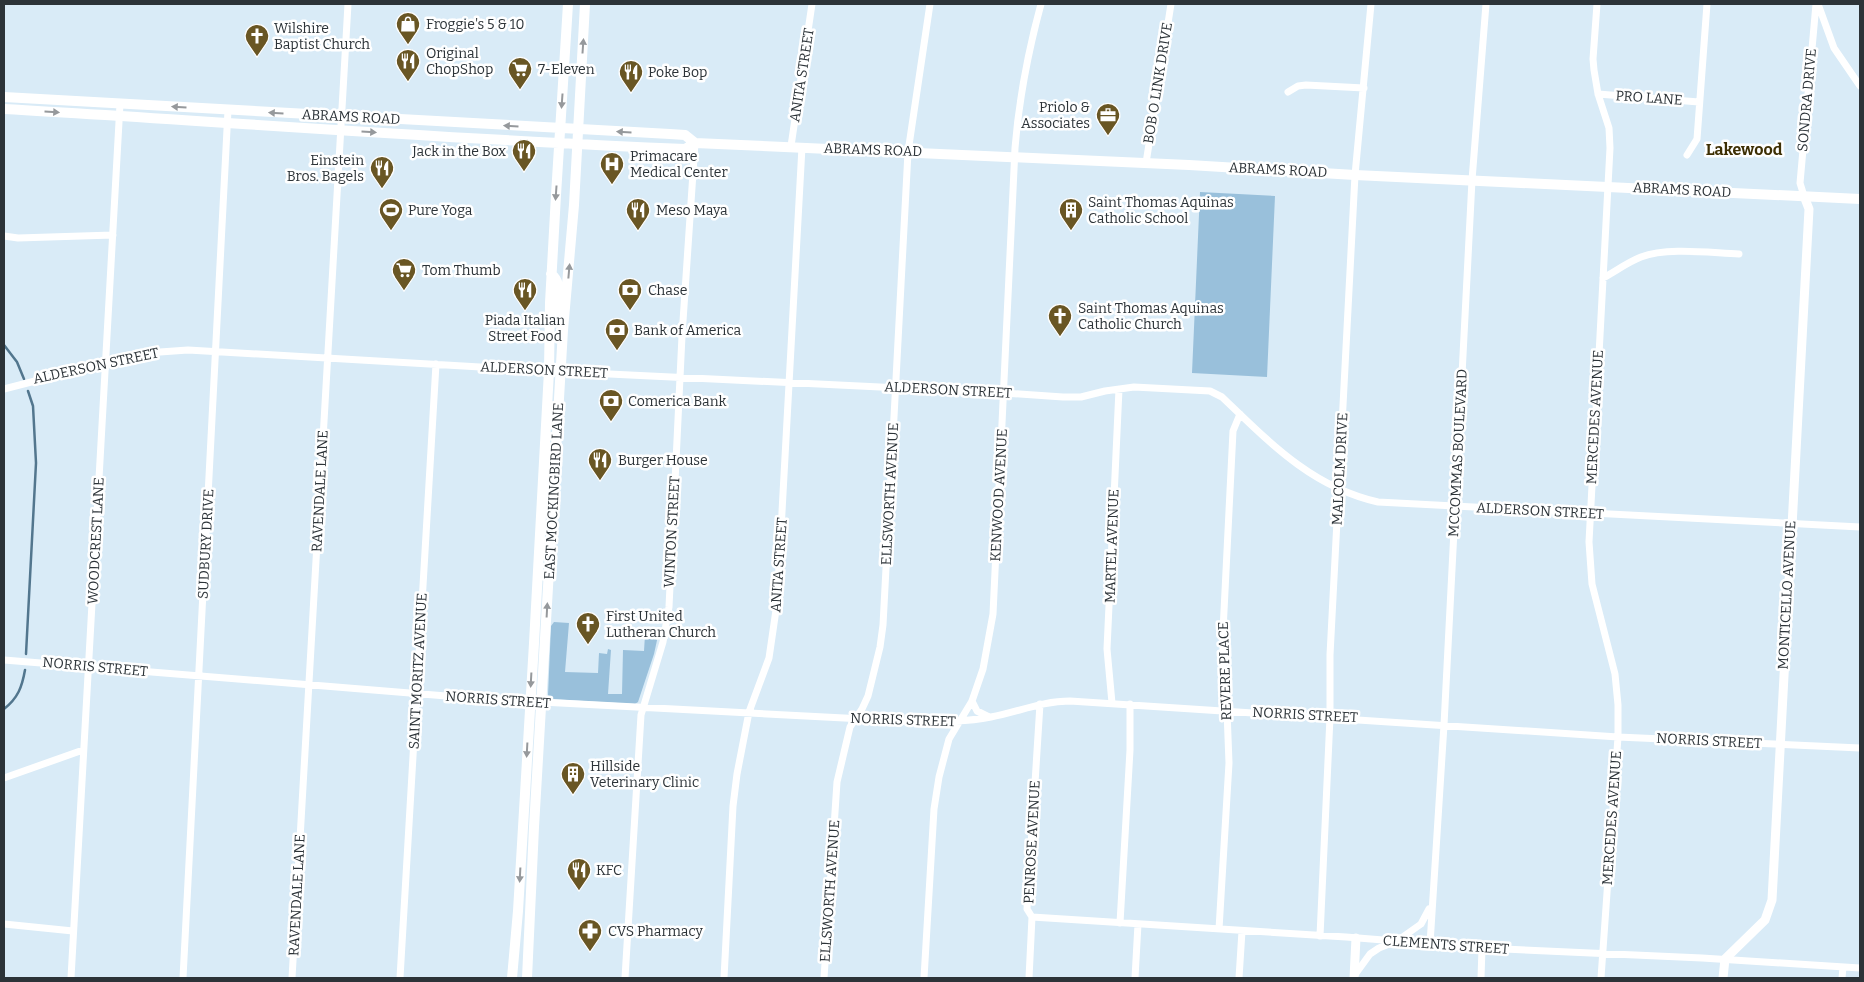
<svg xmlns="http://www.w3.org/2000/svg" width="1864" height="982" font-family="Bitter,serif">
<rect width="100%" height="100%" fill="#d9ebf7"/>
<path fill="#99c0db" d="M1200,192L1275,196L1267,377L1192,373Z
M554,622L569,623L565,672L598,673L599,653L607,654L608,649L611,650L608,694H622L623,650L644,651L645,635H648L649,631H651V629L659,631L654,654L638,702L635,704L550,699L548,695L551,626Z"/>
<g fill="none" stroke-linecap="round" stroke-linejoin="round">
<path stroke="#52768e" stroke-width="2.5" d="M4,345L17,362L24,379
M26,654L36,463L33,406L28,391
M4,709C18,698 22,687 25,670"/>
<path stroke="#fff" stroke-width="7" d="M1597,4L1593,59L1594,70L1598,94L1609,128L1610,148L1589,542L1592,584L1615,674L1618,705V737L1601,978
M1818,4L1834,48L1860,86
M1288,92L1298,86L1306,85L1364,88
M1598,94L1699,102
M791,146L812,4
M1687,155L1697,139L1707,4
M1146,163L1171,4
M1804,196L1800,183L1816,4
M4,236L18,238L113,235
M1603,278C1616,271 1628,262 1641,257C1668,247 1710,253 1739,254
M4,389L132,356L160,352L188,350L568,372L1003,393L1063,397H1081L1105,391L1134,387L1210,391L1222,397C1270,443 1312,487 1378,502L1860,527
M4,660L483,699L902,721C933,721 960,723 991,717C1018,712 1042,701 1070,701L1618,737L1860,748
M972,701L977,711L989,717
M1112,703L1107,649L1119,389
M4,778L83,750
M1032,917L1346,937L1482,948L1702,958L1860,968
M1120,923L1130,750V704
M4,924L73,931
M1219,929L1229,763L1227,711L1223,672V631L1233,431L1240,414
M1320,936L1330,717V655L1355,175L1371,4
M1430,944L1444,725L1472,180L1486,4
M1354,976L1370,954L1379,948L1397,941L1421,924L1429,909
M71,978L120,104
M183,978L228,110
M292,978L348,4
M400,978L436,364
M625,978L641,715L663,642L669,607L682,336L695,143
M724,978L733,806L737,774L749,712L769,658L777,603L802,147
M824,978L837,782L850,727L862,709L868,696L880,647L883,625L908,152L930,4
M924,978L934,809L939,777L949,739L972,701L983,669L993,614L1015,148C1019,99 1028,52 1041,4
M1029,978L1032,917L1027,909L1040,704
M1135,978L1138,924
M1239,978L1242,931
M1481,978L1482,948
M1842,978L1843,967"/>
<path stroke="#fff" stroke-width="9" d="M1354,978L1356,938
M1723,978L1725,959L1765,920L1772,900L1809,209L1804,196"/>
<path stroke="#fff" stroke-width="10" d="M4,97L670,134L685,135L695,143L1189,165L1355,175L1860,199
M4,109C231,122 457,140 685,149L695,143
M551,274C562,282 557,294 557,305C558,311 560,316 561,321
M512,978L518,911L534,643L549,371L550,303L556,195L568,4
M527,978L534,827L563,330L574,205L585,4"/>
</g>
<defs><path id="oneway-solid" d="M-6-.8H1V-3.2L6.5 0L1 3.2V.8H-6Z" transform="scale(1.25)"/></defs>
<g fill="#96999c">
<use href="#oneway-solid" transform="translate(583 46) rotate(-86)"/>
<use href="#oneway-solid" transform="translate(562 101) rotate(94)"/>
<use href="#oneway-solid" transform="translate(179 107) rotate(-177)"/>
<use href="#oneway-solid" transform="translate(52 112) rotate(3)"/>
<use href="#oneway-solid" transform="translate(276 113) rotate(-177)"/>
<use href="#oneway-solid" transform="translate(511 126) rotate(-177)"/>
<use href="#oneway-solid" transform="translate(369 132) rotate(3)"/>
<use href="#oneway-solid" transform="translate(624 132) rotate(-177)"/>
<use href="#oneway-solid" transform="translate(556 193) rotate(94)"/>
<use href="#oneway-solid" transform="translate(569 271) rotate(-85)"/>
<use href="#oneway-solid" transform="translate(547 610) rotate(-87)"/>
<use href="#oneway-solid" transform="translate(531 680) rotate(93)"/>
<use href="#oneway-solid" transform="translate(527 750) rotate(93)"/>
<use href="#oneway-solid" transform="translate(520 875) rotate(93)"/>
</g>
<defs>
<g id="shop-pin" transform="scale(1.25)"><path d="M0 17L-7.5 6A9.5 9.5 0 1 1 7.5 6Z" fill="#695624" stroke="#fff"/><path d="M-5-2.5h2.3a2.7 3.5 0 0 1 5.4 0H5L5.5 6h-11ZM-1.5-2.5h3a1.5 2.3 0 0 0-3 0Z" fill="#fff"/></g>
<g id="church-pin" transform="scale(1.25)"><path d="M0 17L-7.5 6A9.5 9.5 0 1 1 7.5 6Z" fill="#695624" stroke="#fff"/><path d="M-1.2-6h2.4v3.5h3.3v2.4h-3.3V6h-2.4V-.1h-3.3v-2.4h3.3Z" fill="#fff"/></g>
<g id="restaurant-pin" transform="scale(1.25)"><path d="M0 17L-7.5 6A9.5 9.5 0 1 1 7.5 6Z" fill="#695624" stroke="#fff"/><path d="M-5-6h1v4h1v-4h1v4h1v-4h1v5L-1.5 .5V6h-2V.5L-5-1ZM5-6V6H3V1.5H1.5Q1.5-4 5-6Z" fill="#fff"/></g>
<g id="supermarket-pin" transform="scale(1.25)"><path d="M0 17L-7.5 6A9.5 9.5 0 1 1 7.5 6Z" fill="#695624" stroke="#fff"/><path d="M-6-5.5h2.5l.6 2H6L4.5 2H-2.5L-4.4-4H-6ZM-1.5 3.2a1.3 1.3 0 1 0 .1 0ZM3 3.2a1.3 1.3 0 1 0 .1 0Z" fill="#fff"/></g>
<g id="office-pin" transform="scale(1.25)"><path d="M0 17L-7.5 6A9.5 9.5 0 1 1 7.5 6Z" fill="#695624" stroke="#fff"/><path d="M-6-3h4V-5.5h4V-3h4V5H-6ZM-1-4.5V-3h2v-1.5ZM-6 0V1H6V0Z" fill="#fff"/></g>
<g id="hospital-pin" transform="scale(1.25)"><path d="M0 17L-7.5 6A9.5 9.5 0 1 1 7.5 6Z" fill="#695624" stroke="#fff"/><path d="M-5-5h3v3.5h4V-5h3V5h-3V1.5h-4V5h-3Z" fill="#fff"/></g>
<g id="stadium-pin" transform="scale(1.25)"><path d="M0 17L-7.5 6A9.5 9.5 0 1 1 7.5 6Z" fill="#695624" stroke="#fff"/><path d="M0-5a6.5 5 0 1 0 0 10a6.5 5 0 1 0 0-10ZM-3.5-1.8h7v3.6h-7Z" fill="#fff"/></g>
<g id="building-pin" transform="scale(1.25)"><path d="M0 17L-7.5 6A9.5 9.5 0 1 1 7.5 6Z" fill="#695624" stroke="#fff"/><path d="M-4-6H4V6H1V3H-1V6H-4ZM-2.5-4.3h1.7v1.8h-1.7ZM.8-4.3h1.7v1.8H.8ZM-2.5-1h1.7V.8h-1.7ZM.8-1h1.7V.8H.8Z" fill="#fff"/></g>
<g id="bank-pin" transform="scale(1.25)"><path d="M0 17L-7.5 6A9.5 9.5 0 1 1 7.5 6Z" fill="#695624" stroke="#fff"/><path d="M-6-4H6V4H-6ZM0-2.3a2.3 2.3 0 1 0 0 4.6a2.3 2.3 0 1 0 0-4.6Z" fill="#fff"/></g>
<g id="pharmacy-pin" transform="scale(1.25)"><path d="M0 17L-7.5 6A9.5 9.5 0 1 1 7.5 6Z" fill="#695624" stroke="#fff"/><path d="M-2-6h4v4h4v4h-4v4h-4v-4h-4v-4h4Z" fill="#fff"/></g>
</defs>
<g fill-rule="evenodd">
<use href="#shop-pin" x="408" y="24"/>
<use href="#church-pin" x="257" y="36"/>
<use href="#restaurant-pin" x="408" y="61"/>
<use href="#supermarket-pin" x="520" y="69"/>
<use href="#restaurant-pin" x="631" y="72"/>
<use href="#office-pin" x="1108" y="115"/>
<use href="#restaurant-pin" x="524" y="151"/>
<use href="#hospital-pin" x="612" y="164"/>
<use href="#restaurant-pin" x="382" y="168"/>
<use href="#stadium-pin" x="391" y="210"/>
<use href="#restaurant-pin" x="638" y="210"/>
<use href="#building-pin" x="1071" y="210"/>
<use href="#supermarket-pin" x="404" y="270"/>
<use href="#restaurant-pin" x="525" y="290"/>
<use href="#bank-pin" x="630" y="290"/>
<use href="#church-pin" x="1060" y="316"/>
<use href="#bank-pin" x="617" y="330"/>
<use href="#bank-pin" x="611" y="401"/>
<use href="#restaurant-pin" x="600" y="460"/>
<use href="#church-pin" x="588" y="624"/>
<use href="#building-pin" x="573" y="774"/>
<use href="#restaurant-pin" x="579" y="870"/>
<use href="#pharmacy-pin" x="590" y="931"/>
</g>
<g text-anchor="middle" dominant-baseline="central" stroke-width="5" stroke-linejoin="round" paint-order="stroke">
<g font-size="14" fill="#2c3338" stroke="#fff" text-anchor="start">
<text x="426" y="24">Froggie's 5 &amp; 10</text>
<text x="274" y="28">Wilshire<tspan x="274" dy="16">Baptist Church</tspan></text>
<text x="426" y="53">Original<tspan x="426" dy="16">ChopShop</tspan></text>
<text x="538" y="69">7-Eleven</text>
<text x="648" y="72">Poke Bop</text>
<text x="1090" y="107" text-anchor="end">Priolo &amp;<tspan x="1090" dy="16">Associates</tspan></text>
<text x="506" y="151" text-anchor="end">Jack in the Box</text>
<text x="630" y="156">Primacare<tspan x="630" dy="16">Medical Center</tspan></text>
<text x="364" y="160" text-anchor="end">Einstein<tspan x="364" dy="16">Bros. Bagels</tspan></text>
<text x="1088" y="202">Saint Thomas Aquinas<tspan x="1088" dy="16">Catholic School</tspan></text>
<text x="408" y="210">Pure Yoga</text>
<text x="656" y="210">Meso Maya</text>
<text x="422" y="270">Tom Thumb</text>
<text x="648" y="290">Chase</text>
<text x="1078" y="308">Saint Thomas Aquinas<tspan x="1078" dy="16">Catholic Church</tspan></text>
<text x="525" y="320" text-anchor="middle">Piada Italian<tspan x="525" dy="16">Street Food</tspan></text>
<text x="634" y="330">Bank of America</text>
<text x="628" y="401">Comerica Bank</text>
<text x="618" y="460">Burger House</text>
<text x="606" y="616">First United<tspan x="606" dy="16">Lutheran Church</tspan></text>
<text x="590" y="766">Hillside<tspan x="590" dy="16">Veterinary Clinic</tspan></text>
<text x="596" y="870">KFC</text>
<text x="608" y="931">CVS Pharmacy</text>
</g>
<g font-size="14" fill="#2c3338" stroke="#fff">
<text transform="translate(802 75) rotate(-81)">ANITA STREET</text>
<text transform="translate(1158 83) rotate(-81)">BOB O LINK DRIVE</text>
<text transform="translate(1649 98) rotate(4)">PRO LANE</text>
<text transform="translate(1807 100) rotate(-85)">SONDRA DRIVE</text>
<text transform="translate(351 117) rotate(3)">ABRAMS ROAD</text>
<text transform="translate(873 150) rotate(2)">ABRAMS ROAD</text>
<text transform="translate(1278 170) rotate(3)">ABRAMS ROAD</text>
<text transform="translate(1682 190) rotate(3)">ABRAMS ROAD</text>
<text transform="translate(96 366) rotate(-12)">ALDERSON STREET</text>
<text transform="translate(544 370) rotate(3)">ALDERSON STREET</text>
<text transform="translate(948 390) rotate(3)">ALDERSON STREET</text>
<text transform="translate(1595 417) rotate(-87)">MERCEDES AVENUE</text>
<text transform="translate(1458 453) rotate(-87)">MCCOMMAS BOULEVARD</text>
<text transform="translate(1340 469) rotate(-87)">MALCOLM DRIVE</text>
<text transform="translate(320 491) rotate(-87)">RAVENDALE LANE</text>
<text transform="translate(554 491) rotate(-87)">EAST MOCKINGBIRD LANE</text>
<text transform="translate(890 494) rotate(-87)">ELLSWORTH AVENUE</text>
<text transform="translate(999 495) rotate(-87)">KENWOOD AVENUE</text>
<text transform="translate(1540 511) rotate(3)">ALDERSON STREET</text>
<text transform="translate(672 532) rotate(-87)">WINTON STREET</text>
<text transform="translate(96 541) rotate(-87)">WOODCREST LANE</text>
<text transform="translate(206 544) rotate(-87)">SUDBURY DRIVE</text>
<text transform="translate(1112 546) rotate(-88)">MARTEL AVENUE</text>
<text transform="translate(779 565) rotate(-86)">ANITA STREET</text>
<text transform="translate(1787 595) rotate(-87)">MONTICELLO AVENUE</text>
<text transform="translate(95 667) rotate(5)">NORRIS STREET</text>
<text transform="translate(418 671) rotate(-87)">SAINT MORITZ AVENUE</text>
<text transform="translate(1225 671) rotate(-92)">REVERE PLACE</text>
<text transform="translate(498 700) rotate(4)">NORRIS STREET</text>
<text transform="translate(1305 715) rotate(3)">NORRIS STREET</text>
<text transform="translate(903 720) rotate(2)">NORRIS STREET</text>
<text transform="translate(1709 741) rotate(3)">NORRIS STREET</text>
<text transform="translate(1612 818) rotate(-86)">MERCEDES AVENUE</text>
<text transform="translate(1032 842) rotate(-87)">PENROSE AVENUE</text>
<text transform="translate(830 891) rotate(-86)">ELLSWORTH AVENUE</text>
<text transform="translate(297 895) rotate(-87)">RAVENDALE LANE</text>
<text transform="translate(1446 945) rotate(4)">CLEMENTS STREET</text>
</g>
<g font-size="16" font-weight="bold" fill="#3d2f04" stroke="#fff">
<text x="1744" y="149">Lakewood</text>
</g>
</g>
<rect width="1864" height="982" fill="none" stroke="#2c3338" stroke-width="10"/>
</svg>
